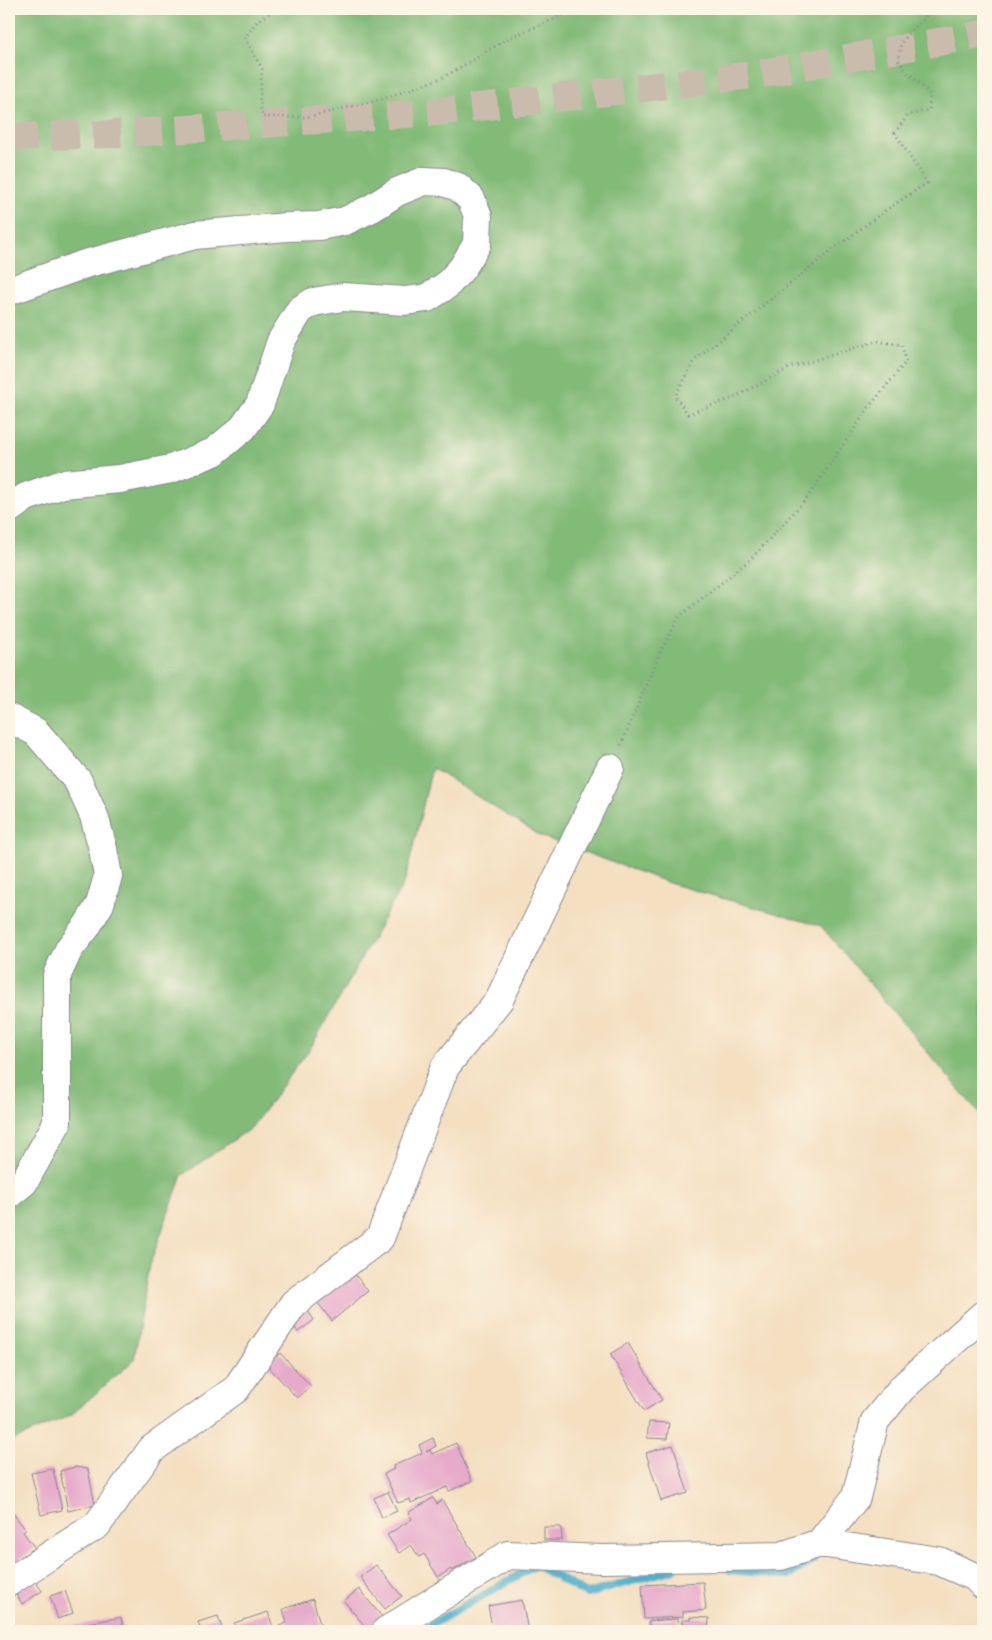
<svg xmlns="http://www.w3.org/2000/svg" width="992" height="1640" font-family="'Indie Flower',sans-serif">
<rect width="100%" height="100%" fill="#fcf5e5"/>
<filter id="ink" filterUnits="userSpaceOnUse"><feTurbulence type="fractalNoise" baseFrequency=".02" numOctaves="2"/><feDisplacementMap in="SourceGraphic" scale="10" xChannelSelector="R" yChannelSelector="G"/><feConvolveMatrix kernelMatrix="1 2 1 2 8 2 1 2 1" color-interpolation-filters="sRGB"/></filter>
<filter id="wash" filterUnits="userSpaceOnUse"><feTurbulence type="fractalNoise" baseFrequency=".0096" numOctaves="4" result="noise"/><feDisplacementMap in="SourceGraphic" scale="20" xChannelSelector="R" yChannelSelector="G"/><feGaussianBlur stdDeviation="1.12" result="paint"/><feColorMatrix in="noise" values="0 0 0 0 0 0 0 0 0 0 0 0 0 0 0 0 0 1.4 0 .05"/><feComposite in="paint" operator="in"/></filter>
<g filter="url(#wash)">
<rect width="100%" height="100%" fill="#f4dfc1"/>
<path fill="#82ba78" stroke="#4e746b" d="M9,9H983V1118L821,926L672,884L540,836L432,768L405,881L310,1049L251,1128L182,1175L150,1264L134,1360L71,1415L9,1442Z"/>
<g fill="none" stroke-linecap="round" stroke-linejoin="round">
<path stroke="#4fb1ce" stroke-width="8" d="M730,1570L789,1575L813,1560
M420,1631L536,1565L587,1594L674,1569"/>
</g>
<g id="blocks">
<path fill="#e6abca" d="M350,1268L368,1291L332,1321L313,1297Z
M306,1308L314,1320L298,1332L289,1320Z
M628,1343L662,1400L644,1411L610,1354Z
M280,1353L311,1386L297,1398L267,1365Z
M649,1422L669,1423L667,1439L647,1438Z
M433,1438L436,1446L426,1452L430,1450L432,1454L456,1443L472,1481L449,1491L447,1487L411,1503L410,1499L398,1503L384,1474L394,1469L393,1466L422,1453L419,1445Z
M673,1445L688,1493L661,1501L646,1453Z
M75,1467L88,1469L95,1505L68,1511L60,1471Z
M53,1469L62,1510L41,1515L31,1473Z
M388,1492L397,1511L382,1518L374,1498Z
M433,1498L437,1504L442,1500L476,1557L452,1571L451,1569L438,1577L424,1554L419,1557L411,1545L399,1553L387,1535L412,1519L408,1513Z
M12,1512L26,1530L23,1532L35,1548L9,1567V1515Z
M544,1527H561L562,1540H544Z
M376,1565L402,1596L385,1609L360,1577Z
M33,1578L42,1591L22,1604L14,1591Z
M703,1582L706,1610L683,1612V1617L644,1619L642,1585Z
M359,1589L383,1618L368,1630L344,1601Z
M65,1591L73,1613L58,1619L50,1596Z
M313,1599L322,1631H281L279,1626L287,1623L283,1609Z
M522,1600L528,1631H493L488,1606Z
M268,1612L274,1631H236L234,1623Z
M218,1616L223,1631H201L198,1622Z
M121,1617L124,1631H62V1628Z
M690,1617L709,1618L708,1631H682V1620H690Z
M677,1619L678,1631H649V1621Z"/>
</g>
</g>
<g filter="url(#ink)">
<use href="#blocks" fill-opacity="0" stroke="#888790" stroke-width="1"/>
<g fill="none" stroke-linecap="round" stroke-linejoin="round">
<path stroke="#c9bcad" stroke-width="28" stroke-dasharray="28 14" stroke-linecap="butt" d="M9,137L113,134L436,112L752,75L983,34"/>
<g stroke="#888790" stroke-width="30">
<path id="street" d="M9,291L85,264L195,235L287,227L319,226L345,221L372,208L397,192L424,181L444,182L458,187L471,199L478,216L477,244L463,267L447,285L427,298L405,301L343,297L313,302L300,310L281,341L260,404L243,428L214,452L171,469L120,479L63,484L26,497L9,509
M9,718L36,732L78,781L94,816L103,849L108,876L100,904L87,926L69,949L57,975V1123L24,1182L9,1194
M820,1543L856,1497L875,1421L902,1388L983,1315
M9,1582L97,1525L152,1449L236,1389L294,1303L380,1238L445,1067L499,1000L610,768
M386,1631L508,1555L602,1559L781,1556L820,1543L939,1561L975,1577L983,1585"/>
</g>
<path stroke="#888790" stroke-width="3" stroke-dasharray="1 4" stroke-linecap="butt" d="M278,9L258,20L245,38L262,69L260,98L262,117H308L383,99L444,77L509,38L578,9
M621,745L660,652L680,616L751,559L807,498L869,407L906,362L902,345L877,341L789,368L733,398L688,414L675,396L695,360L827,254L886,210L927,183L895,133L908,115L929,110L930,94L905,70L899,61L901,42L933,9"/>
<use href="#street" stroke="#fff" stroke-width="28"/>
</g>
</g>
<rect width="992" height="1640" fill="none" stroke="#fcf5e5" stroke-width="30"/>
</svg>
